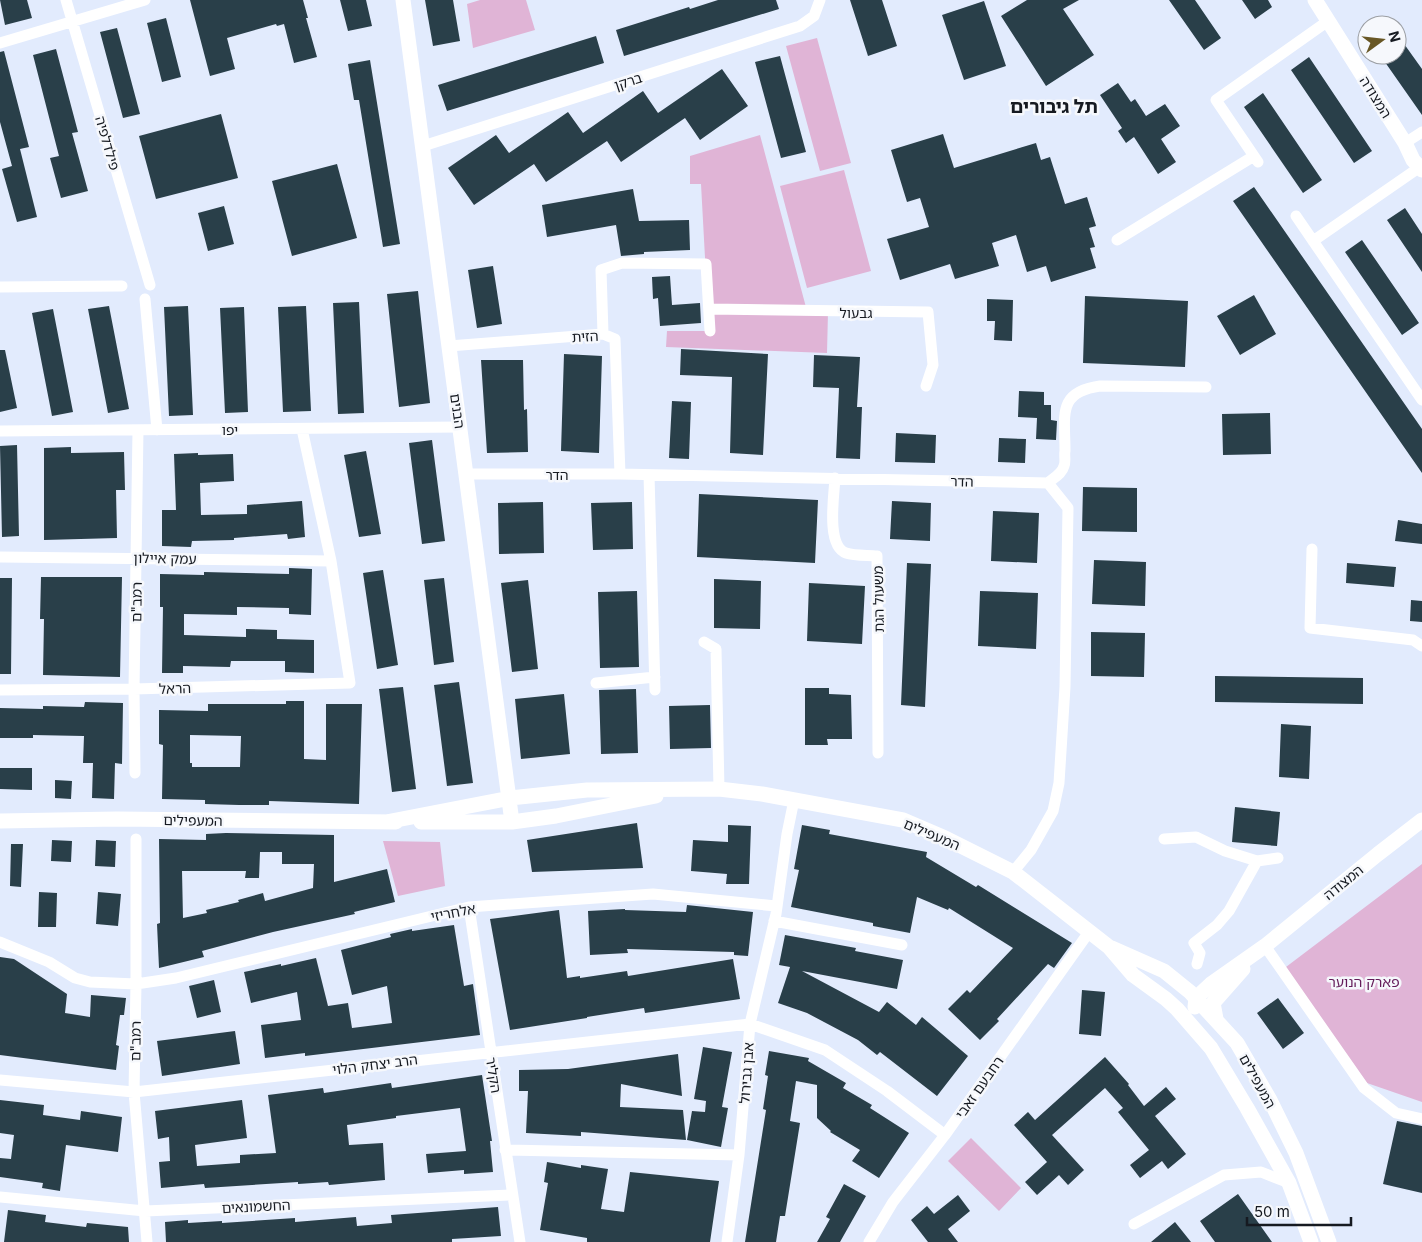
<svg xmlns="http://www.w3.org/2000/svg" width="1422" height="1242" font-family="Inter,'Noto Sans Hebrew',sans-serif">
<rect width="100%" height="100%" fill="#e2ebfd"/>
<path fill="#e0b4d6" d="M480,0H526L535,30L473,48L467,4Z
M817,38L851,163L820,171L786,46Z
M760,135L807,311L828,312L827,353L666,347L667,331H709L701,184H690V156Z
M844,170L871,271L807,288L780,186Z
M383,841L440,842L445,886L398,896Z
M1422,864V1102L1367,1083L1282,970Z
M971,1138L1021,1188L999,1211L948,1161Z"/>
<path fill="#293f49" fill-rule="evenodd" d="M0,0H27L32,18L5,25Z
M190,0H303L308,18H306L317,57L294,63L284,24L277,26L276,24L227,38L235,69L210,76Z
M340,0H366L372,26L348,31Z
M425,0H453L460,41L433,46Z
M718,0H776L779,9L624,56L616,30L689,7L690,9Z
M850,0H882L897,46L868,56Z
M1027,0H1079L1063,9L1094,55L1046,86L1001,16Z
M1169,0H1195L1221,38L1204,50Z
M1242,0H1268L1272,7L1255,19Z
M984,1L1006,66L964,80L942,15Z
M166,18L181,77L162,82L147,23Z
M117,28L140,114L123,118L100,32Z
M1397,34L1422,69V115L1380,55H1397Z
M596,36L604,63L447,111L438,85Z
M56,49L78,132L72,133L88,191L61,198L50,158L59,156L33,55Z
M4,51L29,147L20,149L37,217L17,222L2,169L12,166L0,122V52Z
M780,56L806,152L781,158L755,62Z
M1309,57L1372,151L1354,163L1291,70Z
M370,60L400,244L383,247L359,100H354L348,64Z
M722,69L748,106L700,140L685,118L621,162L607,141L546,182L534,164L474,205L448,168L496,135L509,153L568,112L583,133L643,91L658,113Z
M1118,83L1131,102L1135,99L1146,116L1165,104L1180,126L1161,139L1176,162L1158,174L1134,137L1126,143L1118,131L1122,128L1100,95Z
M1263,93L1322,180L1303,193L1244,107Z
M221,114L238,178L156,199L139,136Z
M943,134L954,168L1036,143L1041,160L1050,157L1065,204L1087,197L1096,226L1089,228L1095,247L1090,248L1096,268L1051,282L1046,266L1027,272L1016,235L992,243L999,266L955,279L950,264L900,280L887,239L929,227L920,198L907,202L891,150Z
M337,164L357,238L292,256L272,181Z
M1254,187L1422,429V473L1233,201Z
M633,189L639,221L689,220L690,250L644,252V254L621,256L616,225L547,237L542,205Z
M224,206L234,244L208,251L198,213Z
M1405,208L1422,234V272L1387,220Z
M1362,240L1419,323L1402,335L1345,252Z
M493,266L502,324L477,328L468,270Z
M670,276L672,305L700,303L701,323L660,326L658,298L653,299L652,277Z
M418,291L430,403L399,407L387,294Z
M1254,295L1276,334L1240,355L1217,316Z
M1085,296L1188,301L1185,367L1083,363Z
M987,299L1013,300L1012,341L994,340L995,321H987Z
M359,302L364,413L338,414L333,303Z
M109,306L129,409L108,413L88,309Z
M188,306L193,415L169,416L164,307Z
M306,306L311,411L283,412L278,307Z
M244,307L248,412L225,413L220,308Z
M53,309L73,412L52,416L32,313Z
M681,349L768,354L763,455L730,453L732,377L680,375Z
M0,350H5L17,408L0,412Z
M564,354L602,356L599,453L561,451Z
M814,355L860,357L857,407H862L860,459L836,458L839,388L813,387Z
M481,360H523L524,410L527,409L528,452L487,453Z
M1019,391L1044,392V405H1051V420L1057,421L1056,440L1036,439L1037,418L1018,417Z
M672,401L691,402L689,459L669,458Z
M1270,413L1271,454L1223,455L1222,414Z
M896,433L936,435L935,463L895,462Z
M999,438L1026,439L1025,463L998,462Z
M432,440L445,541L422,544L409,443Z
M17,445L19,536L2,537L0,446Z
M71,447V453L124,452L125,490H116L117,538L44,540V448Z
M366,451L381,534L359,537L344,455Z
M198,453V455L233,454L234,481L200,483L201,515L247,514V505L302,501L305,537L288,539L287,534L234,538V540L192,541L191,547L162,546V510H176L174,454Z
M1083,487L1137,488V532L1082,531Z
M699,494L818,500L815,563L697,557Z
M892,501L931,503L930,541L890,539Z
M543,502L544,553L499,554L498,503Z
M632,502L633,549L593,550L591,503Z
M993,511L1039,513L1037,563L991,561Z
M1398,520L1422,524V544L1395,541Z
M1094,560L1146,562L1145,606L1092,604Z
M907,563L931,564L925,707L901,705Z
M1347,563L1396,567L1394,587L1346,583Z
M289,568L312,569L311,615L289,614V608L237,607V615L184,614V635L246,637V629L277,630V639L314,640V673L285,672V661H231L230,667L183,666V673H162L163,607H160V574L204,575V572L289,574Z
M383,570L398,665L377,669L363,573Z
M41,577H122L120,677L43,675L44,619H40Z
M0,578H12L11,674H0Z
M444,578L454,662L434,665L424,580Z
M714,579L761,581L760,629L714,628Z
M528,580L538,669L512,672L501,583Z
M809,583L865,586L862,644L807,641Z
M637,591L639,667L600,668L598,592Z
M980,591L1038,593L1036,649L978,646Z
M1411,600L1422,601V622L1410,621Z
M1091,632L1145,633L1144,677L1091,676Z
M1215,676L1363,678V704L1215,702Z
M459,682L473,783L447,786L434,685Z
M403,687L416,789L392,792L379,689Z
M805,688H829V694L851,695L852,739H827L828,745H805Z
M636,689L638,753L601,754L599,690Z
M564,694L570,754L521,759L515,699Z
M286,701H304V759L326,760V704H362L359,804L269,801V805H239L205,804V800L162,799L163,745L159,744V710L208,711V704H286ZM190,735L241,736L240,767H192V763H190Z
M85,702L123,703L122,764L115,763L114,799L92,798L93,763H83L84,736L33,735V738H0V708L43,709V706L84,707Z
M710,705L711,748L670,749L669,706Z
M1281,724L1311,726L1309,779L1279,777Z
M0,768H32V790L0,789Z
M55,780L72,781L71,799L55,798Z
M1235,807L1280,812L1277,846L1232,842Z
M637,823L643,868L532,872L527,840Z
M728,825L751,826L749,884H726L727,874L691,871L693,840L728,842Z
M802,825L830,830L829,834L927,852L926,857L976,887L978,885L1072,943L1054,968L1048,964L997,1019L999,1021L980,1040L948,1009L967,990L970,993L1013,948L949,908L948,910L917,897L910,933L873,926V923L791,907L799,870L794,869Z
M226,833L334,835V882L387,869L395,902L354,912L355,914L273,932L202,951L204,957L159,968L157,924L160,923L159,839L206,840V834ZM260,852H282V864H314L313,888L265,901L263,893L238,900L239,902L206,910L207,913L183,918L182,871H246L245,878H259Z
M52,840L72,841L71,862L51,861Z
M96,840L116,841L115,867L95,866Z
M11,844H23L21,887L10,886Z
M39,892L57,893L56,927H38Z
M98,892L121,894L118,926L96,924Z
M687,905L753,912L748,956L734,955V952L627,949L628,953L590,955L588,911L625,909V910L686,912Z
M559,910L567,978L580,976V978L627,971L628,976L733,959L740,999L645,1013L644,1008L587,1017V1018L510,1030L490,919Z
M454,925L464,986L473,984L480,1035L305,1056V1053L265,1058L261,1025L301,1020L297,992L251,1003L244,972L281,964V966L316,958L328,1006L348,1003L352,1028L392,1023L387,986L352,995L341,950L391,937L390,934L412,929V931Z
M785,935L856,948L855,951L903,960L897,989L802,971L879,1012L887,1002L916,1025L922,1017L968,1056L937,1096L880,1052L877,1055L858,1040L807,1013L778,1003L790,967L779,965Z
M0,957L14,959L67,994L65,1013L90,1017L91,995L126,998L124,1015H120L116,1045L119,1046L116,1070L0,1055Z
M214,980L221,1012L197,1018L189,986Z
M1082,990L1105,992L1101,1036L1079,1034Z
M1278,998L1304,1033L1283,1049L1257,1013Z
M235,1031L240,1064L162,1076L157,1041Z
M703,1047L732,1052L722,1107L728,1108L721,1147L687,1140L692,1111L705,1112L706,1101L694,1099Z
M769,1051L809,1058L808,1061L846,1083L843,1088L872,1105L870,1108L909,1133L879,1178L852,1161L860,1150L830,1132L831,1131L817,1118V1085L796,1081L790,1121L800,1123L785,1216H780L776,1242H745L766,1110L763,1109L768,1076L765,1075Z
M678,1054L682,1096L621,1084L620,1107L683,1110L686,1140L581,1132V1136L526,1133L528,1091H519V1070L568,1069Z
M1105,1057L1129,1084L1128,1085L1144,1106L1166,1087L1176,1099L1155,1116L1186,1154L1168,1169L1162,1161L1140,1178L1130,1165L1149,1150L1118,1112L1123,1108L1105,1088L1052,1135L1084,1170L1068,1185L1059,1175L1037,1195L1025,1182L1047,1162L1014,1125L1028,1112L1035,1120Z
M482,1075L492,1141H490L493,1172L464,1174V1170L428,1173L426,1154L466,1151L460,1108L396,1116V1118L347,1125L349,1145L383,1143L385,1180L329,1185L328,1182L298,1184V1182L205,1188L204,1184L161,1188L159,1162L170,1161L169,1137L158,1139L155,1111L242,1100L247,1138L195,1145L197,1166L240,1163V1155L276,1153L268,1095L323,1088L324,1093L391,1083L392,1088Z
M0,1100L44,1105L43,1115L80,1120L81,1111L122,1117L118,1152L66,1145L60,1191L42,1188L43,1183L0,1177V1158L11,1159L14,1135L0,1133Z
M1397,1121L1422,1126V1193L1383,1184Z
M547,1162L581,1168V1165L608,1169L601,1209L624,1212L630,1172L719,1181L710,1242H587V1238L540,1230L548,1183L544,1182Z
M844,1184L866,1196L840,1242H817L830,1219L826,1217Z
M1238,1194L1272,1242H1215L1200,1221Z
M958,1195L970,1211L948,1229L958,1242H928L911,1220L927,1206L934,1214Z
M498,1207L501,1236L452,1239V1242H166L165,1222L188,1220V1223L222,1221V1223L295,1218V1222L356,1217L357,1226L392,1223L391,1215Z
M8,1210L46,1215L45,1222L86,1227L87,1223L128,1227L129,1242H4Z
M1175,1222L1191,1242H1151Z"/>
<g fill="none" stroke-linecap="round" stroke-linejoin="round">
<path stroke="#fff" stroke-width="11" d="M66,0L150,285
M0,43L145,0
M1405,143L1422,132
M423,146L800,26L814,16L820,0
M1258,162L1216,100L1328,21
M1296,216L1422,400
M1117,240L1254,156
M1313,241L1420,167
M0,287L122,286
M145,299L157,430
M709,309L928,312L933,365L926,386
M603,334L601,270L622,263L706,264L710,331
M449,346L603,334L615,339L620,474
M0,431L461,427
M467,474H620L1048,483
M649,475L655,690
M835,478C834,496 826,546 846,553C855,556 868,555 877,556L878,753
M1048,483C1053,478 1062,474 1064,466C1066,462 1064,455 1065,451C1065,415 1057,392 1100,386L1206,387
M1312,549L1310,628L1413,640L1422,646
M0,557L331,561
M704,642L716,649L719,789
M596,683L655,677
M0,690L134,689L350,683L331,561L302,429
M135,773L134,689L138,430
M136,839V984L134,1092L147,1242
M1164,839L1196,837L1225,851L1257,861L1278,858
M1013,872L1031,850L1053,811L1059,783L1065,687L1068,508L1048,483
M469,907L520,1242
M774,921L902,945
M0,942L49,962L75,978L90,982L136,984L176,978L469,907L653,894L776,906
M1265,946L1364,1088L1396,1113L1422,1119
M1197,964L1200,953L1194,943L1217,925L1229,911L1257,861
M0,1080L134,1092L750,1024L825,1050L887,1091L945,1135
M505,1150L739,1155
M0,1197L145,1211L512,1195
M1134,1224L1224,1175L1261,1172L1289,1183
M727,1242L739,1155L750,1024L776,914L787,834L794,800
M869,1242L893,1202L945,1135L1089,932"/>
<path stroke="#fff" stroke-width="15" d="M403,0L512,822
M1315,0L1405,143L1413,160L1422,170
M0,821L117,819L396,822
M386,822L510,798L587,790L719,789L762,794L903,820L945,838L1013,872L1109,947L1133,975L1166,999L1177,1009L1211,1048L1247,1108L1289,1183L1311,1242
M421,822H512L556,816L656,796
M1112,948L1164,971L1190,992L1237,1043L1270,1100L1296,1153L1329,1242
M1195,1007L1196,998L1211,984L1265,946L1378,854L1422,820
M1216,1019L1213,1003L1243,969"/>
</g>
<g text-anchor="middle" dominant-baseline="central" stroke-width="5" stroke-linejoin="round" paint-order="stroke">
<g font-size="14" fill="#161a21" stroke="#f6f8fc">
<text transform="translate(628 81) rotate(-18)">ברקן</text>
<text transform="translate(1376 97) rotate(58)">המצודה</text>
<text transform="translate(108 143) rotate(74)">פילדלפיה</text>
<text x="856" y="312">גבעול</text>
<text transform="translate(585 336) rotate(-3)">הזית</text>
<text transform="translate(458 411) rotate(82)">הבנים</text>
<text x="230" y="429">יפו</text>
<text x="557" y="474">הדר</text>
<text transform="translate(962 481) rotate(1)">הדר</text>
<text transform="translate(165 558) rotate(1)">עמק איילון</text>
<text transform="translate(878 599) rotate(-91)">משעול הגת</text>
<text transform="translate(136 602) rotate(-89)">רמב"ם</text>
<text transform="translate(175 688) rotate(-2)">הראל</text>
<text transform="translate(193 820) rotate(1)">המעפילים</text>
<text transform="translate(932 834) rotate(23)">המעפילים</text>
<text transform="translate(1343 882) rotate(-39)">המצודה</text>
<text transform="translate(453 912) rotate(-11)">אלחריזי</text>
<text transform="translate(135 1041) rotate(-89)">רמב"ם</text>
<text transform="translate(375 1064) rotate(-7)">הרב יצחק הלוי</text>
<text transform="translate(746 1073) rotate(-86)">אבן גבירול</text>
<text transform="translate(494 1075) rotate(81)">הקליר</text>
<text transform="translate(1258 1081) rotate(61)">המעפילים</text>
<text transform="translate(979 1087) rotate(-55)">רחבעם זאבי</text>
<text transform="translate(256 1206) rotate(-3)">החשמונאים</text>
</g>
<g font-size="14" fill="#641b59" stroke="#f6f8fc">
<text x="1364" y="981">פארק הנוער</text>
</g>
<g font-size="19" font-weight="bold" fill="#161a21" stroke="#f6f8fc">
<text x="1054" y="106">תל גיבורים</text>
</g>
</g>
<g transform="translate(1382 40) rotate(75)"><circle r="24" fill="#f6f8fc" stroke="#9c9fa4"/>
<path d="M0-4L9 19L0 12L-9 19Z" fill="#685725"/>
<text y="-8" font-size="14" font-weight="bold" text-anchor="middle" fill="#161a21">N</text>
</g>
<path d="M1247 1217v8h104v-8" fill="none" stroke="#161a21" stroke-width="2.5"/>
<text x="1254" y="1217" font-size="15" fill="#161a21" stroke="#f6f8fc" stroke-width="4" paint-order="stroke">50 m</text>
</svg>
